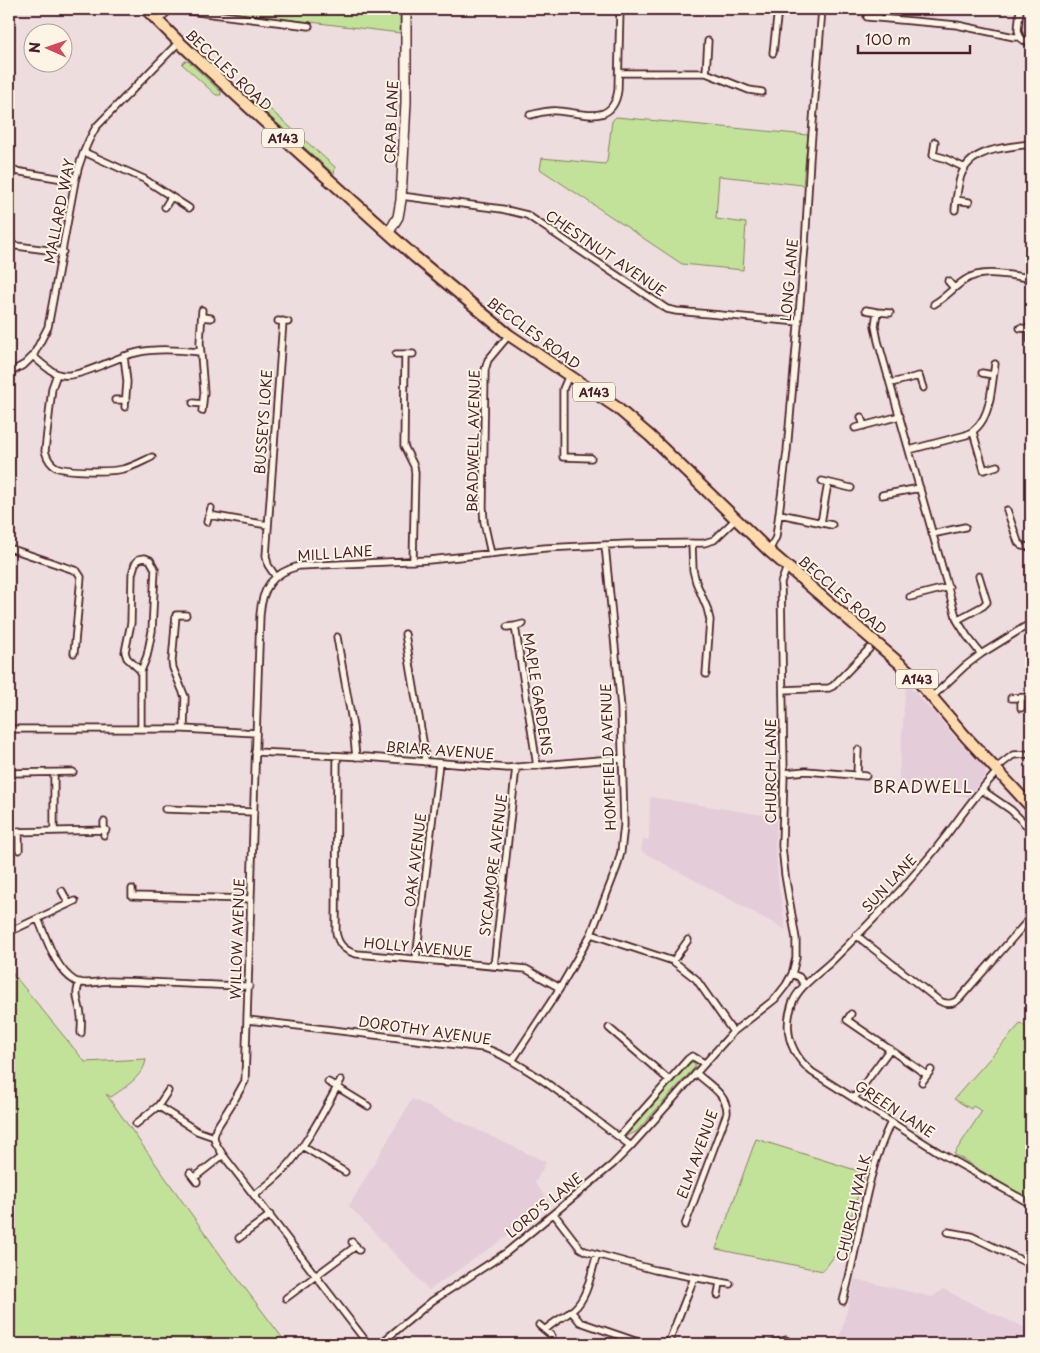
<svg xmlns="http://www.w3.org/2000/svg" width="1040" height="1353" font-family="'Playpen Sans',sans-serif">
<rect width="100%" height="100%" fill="#eeddde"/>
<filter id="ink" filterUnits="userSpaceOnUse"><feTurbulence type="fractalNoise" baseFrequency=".02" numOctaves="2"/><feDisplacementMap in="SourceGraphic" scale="10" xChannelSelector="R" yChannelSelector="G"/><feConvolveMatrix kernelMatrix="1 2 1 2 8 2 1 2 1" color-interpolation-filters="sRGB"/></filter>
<g filter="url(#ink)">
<path fill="#e4ccd9" d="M906,682L963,746L985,767L986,774L968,797L898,786Z
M650,797L777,817L775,845L779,888L786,930L641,851L643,839L649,840Z
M412,1099L546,1162L535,1183L550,1202L496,1244L429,1290L349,1206Z
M855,1279L932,1297L943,1289L985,1310L1031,1330V1344H838Z"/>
<path fill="#c2e29a" stroke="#868062" d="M205,9H400V33Z
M185,61H188L221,92V95H216L182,64Z
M252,95L255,96L335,167L334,174L248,97Z
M616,117L808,135L803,185L719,176L716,219L746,223L743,270L682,264L540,169L542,158L605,164L607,161L612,121Z
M9,969L85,1062L146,1059C145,1075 123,1089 111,1097L106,1094L229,1267L287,1344H65L9,1341Z
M1021,1023L1031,1032V1201L954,1154L982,1111L973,1106L971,1109L954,1099Z
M691,1062L695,1063V1067L636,1132L625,1137Z
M756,1139L865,1173L842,1246L823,1271L716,1249Z"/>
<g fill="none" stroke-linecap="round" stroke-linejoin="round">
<g stroke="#4a1f2b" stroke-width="9">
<path id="street" d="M173,9L309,26
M1020,9L1018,30L1020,37
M9,11L12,9
M867,17L957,25L1014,37H1020
M878,18L879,9
M158,21L169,10L173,9
M1020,37L1023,40L1031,43
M773,53L778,9
M619,73H706L749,90L762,92
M706,73L708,41
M530,115C539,113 548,110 558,111C584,113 613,126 618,90L620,9
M935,142L933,155L944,158L965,168
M84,152L144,179L189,208
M9,170L75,181
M401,196L502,209L527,215L667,309L676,311L799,322
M969,202L956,200C958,191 958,181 962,173C973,148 1008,147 1031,144
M165,207L171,197
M955,210L956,200
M9,245L63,252
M948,281L954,288
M934,304C946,297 954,287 965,280C983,268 1011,276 1031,278
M866,310L877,312L875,326L878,341L957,620L967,636L981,654
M877,312L890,313
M202,317L211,318
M278,321L288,322
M1020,328L1030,329
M1030,340L1031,321
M396,354H405L404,446L414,466L415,473L413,561
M405,354H413
M33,356C41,363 49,371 58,374C76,381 115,357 135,353C156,348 178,350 200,352
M124,356L127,382L125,407
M9,373L25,364L33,356L48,327L75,181C79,162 86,144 96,127L179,42
M982,373L993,375
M57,374L52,388L45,451C47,458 50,464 56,467C67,472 111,472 123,469C133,467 143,461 152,457
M569,375L563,389V457L591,458
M891,383L919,376L923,388
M115,400H126
M193,403L203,404
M202,411L204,392L200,343L202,310
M861,417L864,426
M855,428L900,416
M973,432L984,470L997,466
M909,450L966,435C992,424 991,388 995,364
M822,481L851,488
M882,495L920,488
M1007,510L1018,542L1022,546L1031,547
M780,514L832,525
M209,515L268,525
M207,522L211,508
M821,523L828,483
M932,534L965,527
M692,543L693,570L696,582L707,608L710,620L706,674
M9,548L77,571L81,577L74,653
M769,551L776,537L787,451L805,246L810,159L822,9
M491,554L484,522L483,507L485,370L488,360L509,335
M276,577L268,565L266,556L283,321
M910,597L949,587
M957,620L983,606L987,602L979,576
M515,626L523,624
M507,627L515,626L537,766
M405,634L424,747L425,762
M337,637L353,727L356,757
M783,690L829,688L833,686L869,649
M932,697L965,666L981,654L1031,623
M1011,698L1031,697
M1021,698V708
M9,729H184L256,733
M141,729V671L147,656L152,631L155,569L150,560L145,558L139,559L135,564L132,574L131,623L125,652L127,658L141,671
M184,729L185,697L173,668L172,661L176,615H186
M255,752L366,757L507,768L623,758
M337,756L336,932C338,944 344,951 357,954L526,969L560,988
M995,769L1013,755L1031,754
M998,771C970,799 950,834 924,863C896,897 864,929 833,960C819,974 799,985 792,1004C783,1031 791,1054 812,1072L940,1153L1031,1204
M9,773L73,772
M54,773V830
M784,773L806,771L866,776
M857,775L858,750
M982,790L1011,810L1031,830
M165,809L254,812
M104,822V835
M19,831V850
M12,832L106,830
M132,889V896L251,899
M62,891L69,904
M38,919C47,939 55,969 75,981C85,986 99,981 110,981C156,982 202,985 249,986
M9,932L75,901
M591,934L673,961L696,979L733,1032
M856,935L938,1000C946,1005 953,1005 960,998L1031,917
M416,959L439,763
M673,961L688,940
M494,966L516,767
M792,974L799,977L805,985
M80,982C73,997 80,1002 81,1016C82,1021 81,1027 81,1033
M851,1014L847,1020L927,1075
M248,1020L484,1048C503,1054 519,1065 535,1075C568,1097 599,1123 631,1146
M609,1028L669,1080
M512,1061L560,988L591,934L617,867L621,852L624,825L621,708L605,545
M328,1082L337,1087L341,1080
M922,1082L931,1070
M854,1098L890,1049
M158,1106L197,1131L214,1137
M136,1124L158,1106L168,1091
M214,1137L216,1129L236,1097L245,1081L260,615C262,588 272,573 299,566L429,560L545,548L627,544L704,543L714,540L737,518
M214,1137L215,1142L223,1155L368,1344
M619,1137L688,1059L692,1056L704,1063
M302,1146L345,1172
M190,1173L197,1182
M194,1178L223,1155
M255,1195C267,1185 280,1176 290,1163C308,1141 323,1113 337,1087L368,1106
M554,1214L580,1248L585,1251L655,1270L730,1284
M685,1225L727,1113C728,1095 708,1084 696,1073
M948,1232L971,1236L1031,1265
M239,1238L270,1215
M352,1242L359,1250
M718,1295L720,1282
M286,1298L356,1246
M843,1301C860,1242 864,1177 891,1122
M571,1311L580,1322L644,1344
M539,1325L552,1336
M545,1330C554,1321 565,1317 574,1309C588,1297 591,1272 597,1254
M380,1344L432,1301L507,1252L612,1165L631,1146L733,1032L775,999L786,985L792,974L796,958V939L785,875L782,846L784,773L781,583L787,567
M668,1344L694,1278
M771,1344L786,1340"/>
</g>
<g stroke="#4a1f2b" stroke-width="12">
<path id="secondary" d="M389,232L398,217L401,200L406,102V9"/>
</g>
<g stroke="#4a1f2b" stroke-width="14">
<path id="highway" d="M146,9L179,42L264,121L415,257L509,335L616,407L650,436L769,551L912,674L966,737L1031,807"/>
</g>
<use href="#street" stroke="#fcf5e5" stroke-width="5.5"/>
<use href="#secondary" stroke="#fcf5e5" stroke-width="9"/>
<use href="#highway" stroke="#fedbac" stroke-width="10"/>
</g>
</g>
<g text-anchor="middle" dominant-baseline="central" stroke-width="4" stroke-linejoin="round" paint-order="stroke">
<g fill="#fcf5e5" stroke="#7f5f63" stroke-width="1">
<rect x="262" y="128.5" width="42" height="19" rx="4"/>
<rect x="573" y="382.5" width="42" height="19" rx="4"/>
<rect x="896" y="669.5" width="42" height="19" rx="4"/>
</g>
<g font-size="12" font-weight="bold" fill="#4a1f2b">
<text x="283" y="138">A143</text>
<text x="594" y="392">A143</text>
<text x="917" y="679">A143</text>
</g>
<g font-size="14" fill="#4a1f2b" stroke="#fcf5e5">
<text transform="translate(229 70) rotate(43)">BECCLES ROAD</text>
<text transform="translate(391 122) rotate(-88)">CRAB LANE</text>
<text transform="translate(59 211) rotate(-79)">MALLARD WAY</text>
<text transform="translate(606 253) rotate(34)">CHESTNUT AVENUE</text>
<text transform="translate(789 280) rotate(-85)">LONG LANE</text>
<text transform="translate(534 333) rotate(36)">BECCLES ROAD</text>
<text transform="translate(263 422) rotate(-86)">BUSSEYS LOKE</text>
<text transform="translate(473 441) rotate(-89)">BRADWELL AVENUE</text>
<text transform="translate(335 553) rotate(-4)">MILL LANE</text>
<text transform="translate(843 595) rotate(41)">BECCLES ROAD</text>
<text transform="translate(538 694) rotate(81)">MAPLE GARDENS</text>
<text transform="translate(440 750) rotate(4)">BRIAR AVENUE</text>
<text transform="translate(608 757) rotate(-92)">HOMEFIELD AVENUE</text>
<text transform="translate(770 771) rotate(-90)">CHURCH LANE</text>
<text transform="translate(415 860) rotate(-83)">OAK AVENUE</text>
<text transform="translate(493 865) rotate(-83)">SYCAMORE AVENUE</text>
<text transform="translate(889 883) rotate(-47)">SUN LANE</text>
<text transform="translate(237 939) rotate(-88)">WILLOW AVENUE</text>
<text transform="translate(418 947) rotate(5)">HOLLY AVENUE</text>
<text transform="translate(425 1030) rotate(8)">DOROTHY AVENUE</text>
<text transform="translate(895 1109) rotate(33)">GREEN LANE</text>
<text transform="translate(697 1154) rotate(-70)">ELM AVENUE</text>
<text transform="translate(544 1205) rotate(-39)">LORD'S LANE</text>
<text transform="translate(853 1208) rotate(-77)">CHURCH WALK</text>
</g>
<g font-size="16" letter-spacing="1" fill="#4a1f2b" stroke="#fcf5e5">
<text x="923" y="786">BRADWELL</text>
</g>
</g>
<rect width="1040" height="1353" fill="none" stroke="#fcf5e5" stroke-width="30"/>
<rect x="15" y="15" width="1010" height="1323" fill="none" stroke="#4a1f2b" stroke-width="2" filter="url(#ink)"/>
<g transform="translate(48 48) rotate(272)"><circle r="24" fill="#fcf5e5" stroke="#b59f9b"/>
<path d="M0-4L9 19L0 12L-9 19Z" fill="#d1495b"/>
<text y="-8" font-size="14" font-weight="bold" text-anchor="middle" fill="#4a1f2b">N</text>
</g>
<path d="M858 45v8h112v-8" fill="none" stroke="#4a1f2b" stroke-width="2.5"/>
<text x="865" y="45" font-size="15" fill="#4a1f2b" stroke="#fcf5e5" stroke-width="4" paint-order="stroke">100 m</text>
</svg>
